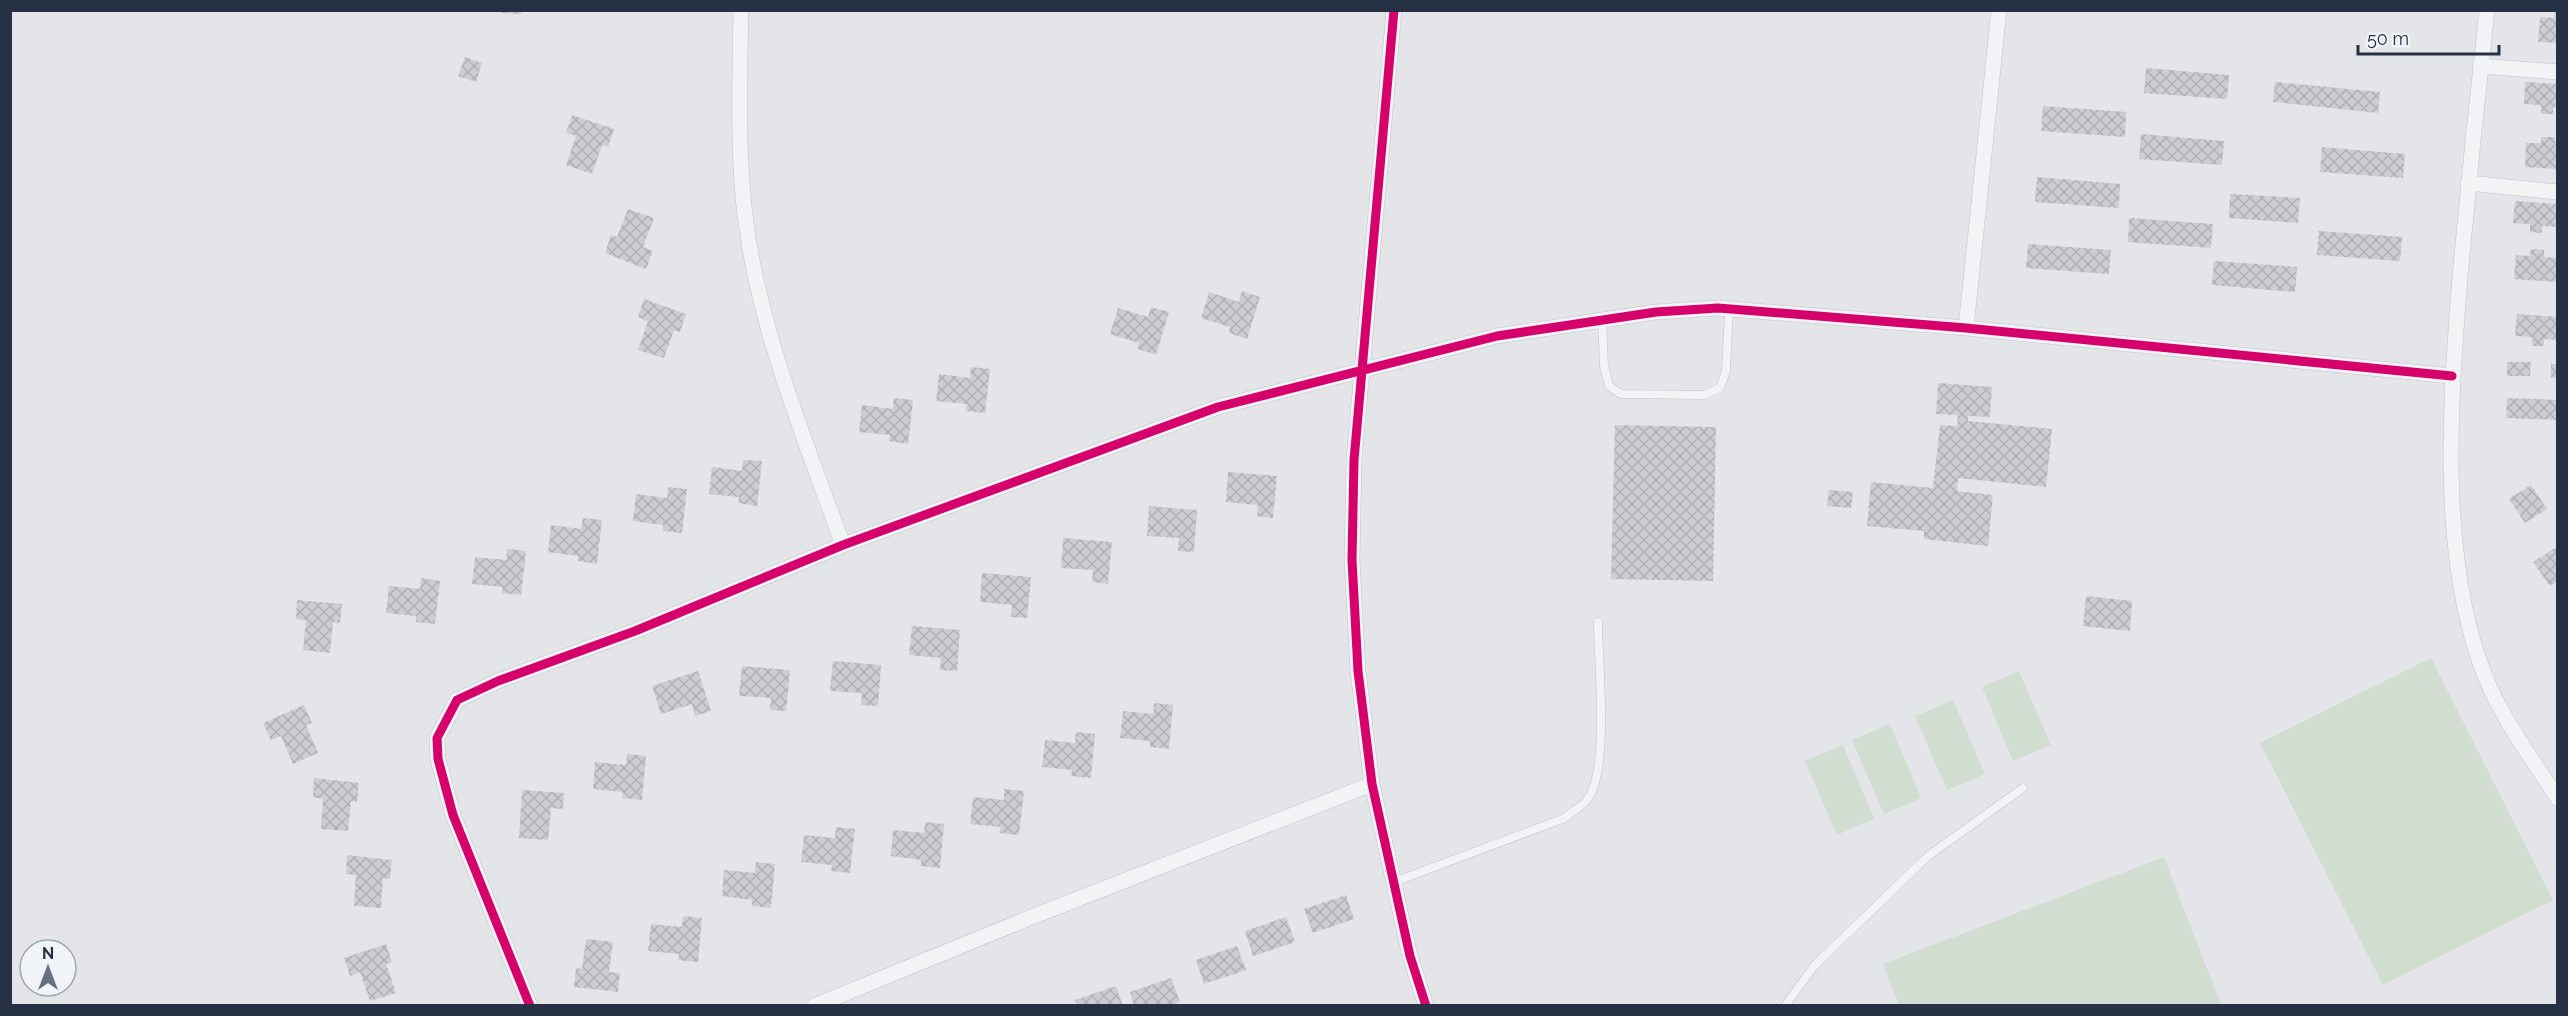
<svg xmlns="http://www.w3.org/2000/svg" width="2568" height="1016" font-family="Raleway,sans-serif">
<defs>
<pattern id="building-cross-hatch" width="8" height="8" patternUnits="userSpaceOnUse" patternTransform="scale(1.5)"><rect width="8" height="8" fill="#cbcdd1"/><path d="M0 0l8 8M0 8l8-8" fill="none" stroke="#aeb0b5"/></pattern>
</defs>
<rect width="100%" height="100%" fill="#e3e5e8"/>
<path fill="#d2ddd2" d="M2431,658L2553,900L2383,985L2260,743Z
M2019,671L2051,745L2013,761L1982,687Z
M1953,700L1985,774L1947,790L1915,716Z
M1890,724L1921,798L1884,814L1852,740Z
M1843,745L1874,819L1837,835L1805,761Z
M2164,857L2221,1005H1899L1883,964Z"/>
<path fill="url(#building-cross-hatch)" d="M502,10H521V14L502,13Z
M2555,12H2558V43L2538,42L2540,17L2554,18Z
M465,57L482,63L476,82L458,76Z
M2146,68L2229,75L2227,99L2144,93Z
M2275,82L2380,92L2378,113L2273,102Z
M2525,82L2558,84V107H2553V114H2541V105L2524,104Z
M2043,106L2126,112L2125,137L2041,131Z
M572,115L614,129L608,147L602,145L592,174L566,165L576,136L566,133Z
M2141,134L2224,141L2222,165L2139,159Z
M2541,137H2555L2558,169L2525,167L2526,143H2541Z
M2322,147L2405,154L2403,178L2320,172Z
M2037,177L2120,184L2119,208L2035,202Z
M2230,194L2300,198L2298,223L2229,218Z
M2515,201L2558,204V227L2542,226V233L2530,232V224L2513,223Z
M628,209L654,218L643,247L653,251L646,269L605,253L611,235L617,237Z
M2129,218L2213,224L2211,248L2128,242Z
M2319,231L2402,237L2400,261L2317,255Z
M2028,244L2111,250L2109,274L2026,268Z
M2531,249L2544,250V257L2558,258V282L2514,279L2516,255L2530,256Z
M2214,261L2297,267L2295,292L2212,285Z
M1242,291L1260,297L1247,339L1229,333L1230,327L1201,318L1209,292L1239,302Z
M644,299L686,314L680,332L674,330L664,358L638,350L648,321L638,317Z
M1151,307L1169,312L1156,355L1138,349L1139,343L1110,334L1118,308L1148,317Z
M2517,314L2558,317V340L2544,339V346H2532V337L2515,336Z
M2507,362H2531L2530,376H2507Z
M2551,364H2558V378H2551Z
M971,367L990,369L985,413L966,411L967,404L936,401L939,374L970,378Z
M1938,383L1992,387L1990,417L1968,416V421L2052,429L2046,487L1958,478L1957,491L1993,495L1988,546L1924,539V531L1867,526L1871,482L1933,488L1940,425L1957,426L1958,415L1936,414Z
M894,398L913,400L908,444L889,441L890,435L859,432L862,405L893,409Z
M2507,398L2558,400V420L2506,418Z
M1615,425L1716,427L1713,581L1611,579Z
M743,460L762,461L757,506L738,503L739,497L709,494L712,467L742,471Z
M1228,472L1277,476L1273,518L1257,516L1258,505L1226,502Z
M2531,485L2547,509L2525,523L2509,499Z
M668,487L687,489L682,533L663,531V525L633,521L636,494L667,498Z
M1829,490L1853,492L1851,508L1827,506Z
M1149,506L1197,510L1194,552L1178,551L1179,538L1147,536Z
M583,518L602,520L597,564L578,561V556L548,552L551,525L581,529Z
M1063,538L1112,542L1108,584L1092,582L1093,570L1061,568Z
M2555,548L2558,552V581L2550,586L2533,562Z
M507,549L526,551L521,595L502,593L503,587L472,584L475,557L506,560Z
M982,573L1031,577L1027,618L1011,617L1012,605L980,602Z
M421,578L440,581L435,624L416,622V616L386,613L389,586L420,589Z
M2086,596L2132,601L2130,631L2083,626Z
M297,600L342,604L340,623L333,622L330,653L303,650L306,620L296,619Z
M912,626L960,630L957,671L940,670L941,658L909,655Z
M833,661L881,665L878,706L861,705L862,693L830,691Z
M742,666L790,670L786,711L770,710L771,698L739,696Z
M698,671L711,711L695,716L692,704L661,714L652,686Z
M1154,703L1173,705L1169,749L1150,747V741L1120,738L1123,711L1153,714Z
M304,705L312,723L306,725L318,753L293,764L281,736L271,740L263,723Z
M1076,732L1095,734L1091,778L1071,776L1072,770L1042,767L1045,740L1075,743Z
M627,754L646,756L642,800L622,798L623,792L593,789L595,762L626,765Z
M314,778L359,783L357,802L351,801L348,831L321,829L323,799L313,797Z
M1004,789L1024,791L1019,835L1000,833L1001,827L970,824L973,797L1004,800Z
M522,790L564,793L563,809L551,808L548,840L519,838Z
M925,822L944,824L940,868L921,866V860L891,856L893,830L924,833Z
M836,827L855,829L850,873L831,871L832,865L801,862L804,835L835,838Z
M347,855L392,860L390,879L383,878L381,908L354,906L356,875L346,874Z
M756,862L775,864L771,908L752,906V900L722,896L724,870L755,873Z
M1346,895L1354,919L1313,933L1304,909Z
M683,916L702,918L698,962L678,960L679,954L648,951L651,924L682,927Z
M1286,917L1295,942L1253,956L1245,931Z
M586,939L613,942L609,972L620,973L618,992L574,987L576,968L582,969Z
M386,944L392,962L386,964L396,993L370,1001L360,972L350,976L344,958Z
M1237,946L1246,970L1204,984L1196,960Z
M1171,978L1180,1002L1170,1006H1134L1130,992Z
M1116,986L1123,1006H1077L1075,1000Z"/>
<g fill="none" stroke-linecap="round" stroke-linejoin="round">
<g stroke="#c1c3c6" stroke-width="9">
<path id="service" d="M1602,319L1604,366L1609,386L1621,394L1704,395L1720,388L1726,371L1729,309
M1394,882L1565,818C1572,812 1581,807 1587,800C1610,771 1598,661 1598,622
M1785,1006L1814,966L1928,856L2023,788"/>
</g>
<g stroke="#c1c3c6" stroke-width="16">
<path id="minor" d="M741,10C740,68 738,126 742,183C750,308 801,429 843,545
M1394,10L1354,460L1352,560L1358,671L1372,784L1410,956L1426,1006
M2487,10C2477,99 2468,188 2460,277C2450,404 2437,572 2491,690C2509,728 2535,763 2558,799
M2480,66L2558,72
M2468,183L2558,192
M1966,328L1999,10
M530,1006L453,815L438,759L437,738L457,700L498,681L635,631L843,545L1218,407L1497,336L1656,312L1718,308L1966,328L2452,376
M814,1006L1029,918L1372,784"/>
</g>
<use href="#service" stroke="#f2f3f4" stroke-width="8"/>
<use href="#minor" stroke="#f2f3f4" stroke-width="15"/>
<g stroke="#f0f3f8" stroke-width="13">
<path id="cycleway" d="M1394,10L1354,460L1352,560L1358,671L1372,784L1410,956L1426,1006
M530,1006L453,815L438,759L437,738L457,700L498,681L635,631L843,545L1218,407L1497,336L1656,312L1718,308L1966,328L2452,376"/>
</g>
<use href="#cycleway" stroke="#d6006c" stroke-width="9"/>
</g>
<rect width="2568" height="1016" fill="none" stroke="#273144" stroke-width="24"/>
<g transform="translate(48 968)"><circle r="28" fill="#f0f3f8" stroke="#a0a5b0" stroke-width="1.5"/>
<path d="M0-4.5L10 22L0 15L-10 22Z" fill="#69707d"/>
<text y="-9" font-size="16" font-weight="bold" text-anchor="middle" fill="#273144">N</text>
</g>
<path d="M2358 45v9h141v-9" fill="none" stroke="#273144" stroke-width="3"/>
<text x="2367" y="45" font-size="18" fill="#273144" stroke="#f0f3f8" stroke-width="4.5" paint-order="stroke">50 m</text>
</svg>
